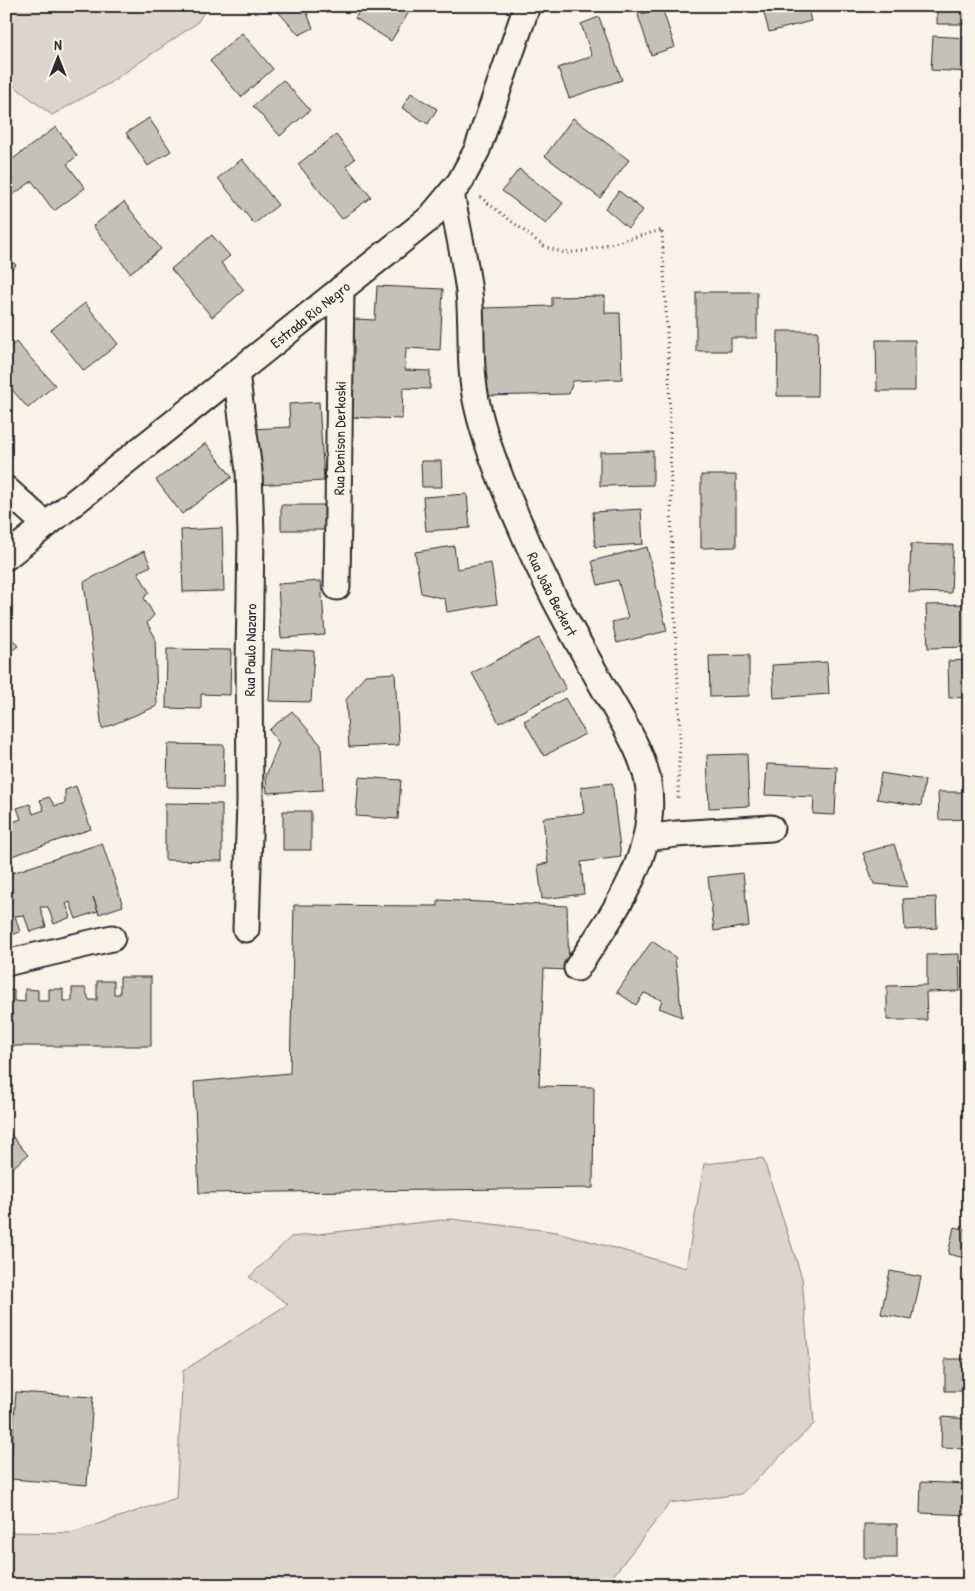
<svg xmlns="http://www.w3.org/2000/svg" width="975" height="1591" font-family="'Patrick Hand',sans-serif">
<rect width="100%" height="100%" fill="#f7f3e8"/>
<filter id="ink" filterUnits="userSpaceOnUse"><feTurbulence type="fractalNoise" baseFrequency=".02" numOctaves="2"/><feDisplacementMap in="SourceGraphic" scale="10" xChannelSelector="R" yChannelSelector="G"/><feConvolveMatrix kernelMatrix="1 2 1 2 8 2 1 2 1" color-interpolation-filters="sRGB"/></filter>
<g filter="url(#ink)">
<path fill="#dad6cc" stroke="#82807c" d="M6,6H208L197,23L108,84L52,115L6,80Z
M763,1158L802,1278L814,1424L741,1494L670,1503L606,1585H6V1532L71,1533L176,1498L183,1371L288,1304L249,1277L291,1237L451,1219L557,1232L686,1268L704,1164Z"/>
<path fill="#c4c1b9" stroke="#2b2b2b" d="M273,6H311L307,13L313,28L299,35Z
M357,6H401L409,12L391,41L355,18L361,8Z
M762,6H807L811,21L769,32Z
M937,6H969V24H937Z
M662,8L675,47L651,55L638,15Z
M599,17L622,80L569,98L558,68L592,56L581,24Z
M242,33L273,69L241,97L210,61Z
M933,36L969,38V72L931,70Z
M283,80L310,110L280,136L253,106Z
M411,93L437,109L428,124L402,108Z
M149,118L171,151L148,166L126,133Z
M573,118L629,160L600,198L545,156Z
M56,127L77,156L67,164L85,188L54,211L32,181L6,200V164Z
M336,135L355,159L346,166L371,197L342,219L298,164Z
M242,159L278,205L254,224L218,178Z
M519,169L563,203L546,224L502,191Z
M619,191L643,210L628,228L605,208Z
M124,202L161,249L130,273L93,226Z
M212,235L230,256L221,263L244,290L212,317L171,269Z
M6,256L16,265L6,276Z
M377,286L443,289L440,350L406,348L405,370L430,371V389L403,388L402,419L349,417L353,319L375,320Z
M696,292H757V338H731V351H696Z
M605,296V313H620L622,379L573,381L569,394L484,396L482,308L552,306V297Z
M85,303L118,344L84,371L51,330Z
M778,331H818L817,396H777Z
M876,340H915V391H877Z
M16,342L55,385L28,408L6,383V350Z
M319,402L324,481L255,485L251,429L290,427L289,404Z
M206,443L232,477L182,514L156,480Z
M653,451V485L600,486V452Z
M421,461H441L442,487H422Z
M701,475H736V547L701,548Z
M467,494L470,528L426,531L423,497Z
M281,505H324L325,530H281Z
M641,509L643,544L595,547L593,512Z
M222,528L224,591L183,592L181,530Z
M911,544L953,545L951,593L909,592Z
M454,546L457,569L491,563L497,604L447,612L445,599L421,593L415,552Z
M647,547L667,631L617,643L612,622L628,618L618,580L598,585L592,561Z
M144,551L151,566L138,572L149,592L144,598L154,615L147,623L155,637L157,706L102,729L84,582Z
M321,581L325,635L281,638L278,584Z
M969,604V647L928,648L926,605Z
M6,631L18,646L6,655Z
M539,638L566,689L499,723L472,673Z
M167,649L231,650L230,695L201,694V709L166,708Z
M272,649L314,651L311,702L269,701Z
M749,655V696L710,697L709,656Z
M969,660V697L949,698L948,661Z
M827,662L829,694L774,698L772,665Z
M395,673L399,745L349,747L346,700L365,675Z
M565,698L585,734L544,756L524,721Z
M292,711L321,745L323,790L267,793L266,776L279,743L269,730Z
M168,744L224,745L223,788L167,787Z
M747,754L749,806L709,808L707,755Z
M767,764L837,767L835,815L813,814L814,797L765,795Z
M881,773L925,780L921,806L877,799Z
M359,777L401,780L398,819L356,816Z
M612,783L621,857L581,862L584,894L542,899L538,865L548,863L543,818L584,813L581,787Z
M76,786L91,829L6,858V818L8,817L10,823L21,819L17,808L30,804L33,814L44,810L40,800L49,797L55,806L65,803V790Z
M938,792H969V819L939,820Z
M165,803L222,804V861L165,860Z
M283,811H311V850H283Z
M102,843L123,906L99,914L93,897L98,911L76,919L70,902L66,904L71,917L54,924L48,907H40L46,927L30,932L24,915L15,916L20,932L6,937V875Z
M894,844L908,887L874,884L863,853Z
M743,873L749,926L714,931L708,877Z
M936,897L937,928L905,930L903,899Z
M438,900L567,906L569,970L544,969L539,1086L594,1087L593,1188L199,1193L194,1082L290,1073L294,905L438,906Z
M652,941L675,957L682,1017L659,1008L662,1000L644,993L636,1005L617,992Z
M959,954L960,991L926,992L927,1020H887V986L927,985V955Z
M120,977H151V1046H6V990H14V1001L25,1002V989L38,990V1001H49V989H63V1001H72V988H85L89,1000H97V981H114V994H120Z
M6,1129L28,1155L6,1173Z
M954,1227L969,1230V1259L948,1254Z
M890,1271L921,1277L912,1320L881,1314Z
M945,1359H969V1391H945Z
M16,1392L93,1397L87,1485L10,1479Z
M942,1417L969,1419V1449L941,1448Z
M921,1482L969,1484V1515L920,1513Z
M864,1524H897V1558H864Z"/>
<g fill="none" stroke-linecap="round" stroke-linejoin="round">
<g stroke="#2b2b2b" stroke-width="29">
<g id="street">
<path id="s1" d="M451,193C457,226 465,259 469,292C473,332 468,369 478,409C487,448 505,491 521,527C544,583 574,635 603,687C620,718 646,755 649,790C656,858 612,915 577,968"/>
<path d="M236,373L249,471L251,535L249,663L250,801L246,929"/>
<path d="M6,489L46,525"/>
<path id="s2" d="M6,557L430,218L460,182L477,150L527,6"/>
<path id="s3" d="M337,587L341,289"/>
<path d="M647,838L676,834L771,828"/>
<path d="M6,963L112,938"/>
</g>
</g>
<path stroke="#2b2b2b" stroke-width="3" stroke-dasharray="1 4" stroke-linecap="butt" d="M480,197L545,247L565,253L584,251L662,230L669,373L672,555L680,727L678,799"/>
<use href="#street" stroke="#f7f3e8" stroke-width="25"/>
</g>
</g>
<g text-anchor="middle" dominant-baseline="central" stroke-width="5" stroke-linejoin="round" paint-order="stroke">
<g font-size="15" fill="#2b2b2b" stroke="#f7f3e8">
<text stroke="none"><textPath href="#s2" startOffset="389">Estrada Rio Negro</textPath></text>
<text stroke="none"><textPath href="#s3" startOffset="149">Rua Denison Derkoski</textPath></text>
<text stroke="none"><textPath href="#s1" startOffset="418">Rua João Beckert</textPath></text>
<text transform="translate(250 650) rotate(-89)">Rua Paulo Nazaro</text>
</g>
</g>
<rect width="975" height="1591" fill="none" stroke="#f7f3e8" stroke-width="25"/>
<rect x="12" y="12" width="950" height="1566" fill="none" stroke="#2b2b2b" stroke-width="2" filter="url(#ink)"/>
<g transform="translate(58 58)" stroke="#f7f3e8" stroke-width="4" paint-order="stroke">
<path d="M0-4L9 19L0 12L-9 19Z" fill="#2b2b2b"/>
<text y="-8" font-size="14" font-weight="bold" text-anchor="middle" fill="#2b2b2b">N</text>
</g>
</svg>
